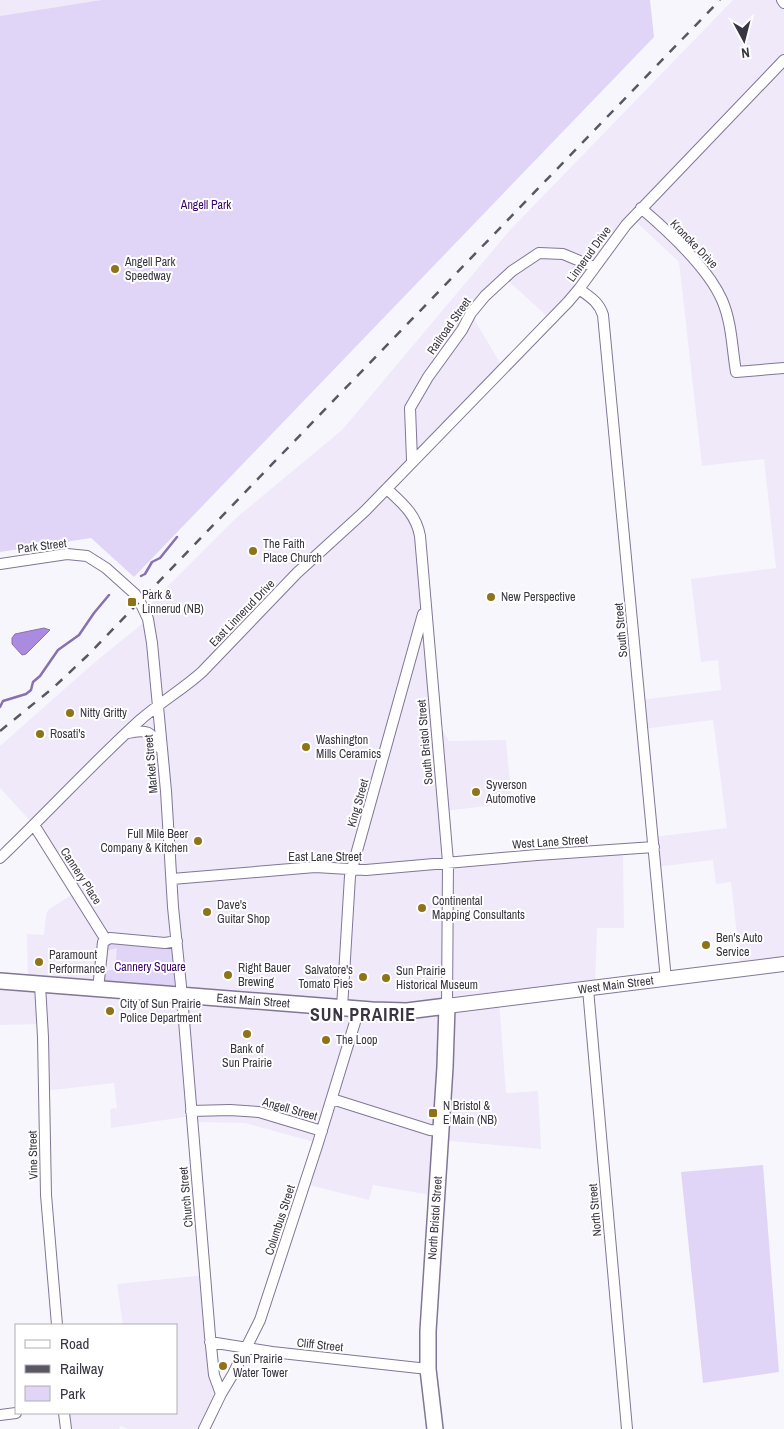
<svg xmlns="http://www.w3.org/2000/svg" width="784" height="1429" font-family="'Archivo Narrow',sans-serif">
<rect width="100%" height="100%" fill="#f8f6fd"/>
<path fill="#efe9fa" d="M0,0H101L0,16Z
M733,0H784V964L741,970L731,882L716,884L713,860L656,867L653,837L727,828L713,720L643,729L640,700L721,690L718,660L701,662L691,579L776,568L764,459L702,466L679,262L632,218L550,319L505,278L471,314L503,368L387,489L414,517L435,716L449,741L506,740L512,803L444,811L448,862L623,850L624,928H597L595,989L499,1000L506,1093L538,1091L541,1149L440,1140L436,1196L373,1185L369,1200L305,1184L318,1143L245,1123L192,1122L191,1116L111,1128L110,1109L117,1108L114,1083L44,1091L43,1024L0,1025V981L28,984L27,934L44,935L46,915L48,910L76,892L34,825L0,788V746L95,662L148,619L144,610L236,518L342,430L510,230Z
M205,1275L221,1394L204,1429H128L121,1426L119,1429H66L64,1413H176V1325H123L117,1284Z"/>
<path fill="#e0d5f7" d="M101,0H650L654,37L134,577L91,538L0,552V16Z
M177,941L182,996L98,989L100,973L115,969L117,948L102,952L103,942Z
M763,1165L779,1372L703,1383L681,1172Z"/>
<path fill="#aa8be0" stroke="#8871b1" d="M44,628L50,630L26,654L22,655L12,644V638L15,634Z"/>
<g fill="none" stroke-linecap="round" stroke-linejoin="round">
<path stroke="#8871b1" stroke-width="2.5" d="M141,576L145,574L152,562L160,558L177,537
M0,707L3,701L26,694L31,690L33,682L40,676L58,650L79,635L94,613L109,595"/>
<g stroke="#817695" stroke-width="12">
<path id="minor" d="M782,0L784,3
M641,208C668,231 708,268 722,300C732,323 732,349 736,372L784,368
M579,289C590,297 599,302 603,315L666,980
M412,460L410,408L428,377L462,330L471,313L485,296L512,271L539,253L563,254L594,267
M387,489C402,503 416,514 420,536L448,862L447,1006
M0,564L67,554L87,556L106,568L135,594L140,602L148,619L152,643L166,791L173,907L182,996L210,1336L214,1375L221,1394
M128,733C146,729 152,731 160,748
M34,825L106,940
M0,858C47,813 91,765 139,721C159,703 182,690 202,672L297,573L365,511L568,302L579,289L626,225L784,60
M172,879L315,867L366,870L537,855L654,847
M40,985L43,1037L46,1195L57,1325
M98,989L103,942L110,938L165,943L177,941
M588,989L627,1429
M342,1008L350,876L423,614
M332,1099L430,1130L441,1131
M191,1111L230,1110L259,1112L322,1131
M210,1342L272,1352L428,1369
M64,1413L66,1429
M0,1415L16,1413
M204,1429L221,1394L233,1374L260,1320L318,1143L359,1009"/>
</g>
<g stroke="#817695" stroke-width="16">
<g id="secondary">
<path id="s1" d="M447,1006L784,964"/>
</g>
</g>
<g stroke="#817695" stroke-width="18">
<g id="primary">
<path id="s2" d="M0,981L372,1010L407,1011L447,1006L445,1067L428,1331V1369L435,1429"/>
</g>
</g>
<use href="#minor" stroke="#fff" stroke-width="10"/>
<use href="#secondary" stroke="#fff" stroke-width="14"/>
<use href="#primary" stroke="#fff" stroke-width="15"/>
<path stroke="#5a5763" stroke-width="2.5" stroke-dasharray="9 9" stroke-linecap="butt" d="M0,731L53,688L87,656L720,0"/>
</g>
<g fill="#8f7318" stroke="#fff" stroke-width="2">
<circle cx="115" cy="269" r="5"/>
<circle cx="253" cy="551" r="5"/>
<circle cx="491" cy="597" r="5"/>
<rect x="127" y="597" width="10" height="10" rx="2.5"/>
<circle cx="70" cy="713" r="5"/>
<circle cx="40" cy="734" r="5"/>
<circle cx="306" cy="747" r="5"/>
<circle cx="476" cy="792" r="5"/>
<circle cx="198" cy="841" r="5"/>
<circle cx="422" cy="908" r="5"/>
<circle cx="207" cy="912" r="5"/>
<circle cx="706" cy="945" r="5"/>
<circle cx="39" cy="962" r="5"/>
<circle cx="228" cy="975" r="5"/>
<circle cx="363" cy="977" r="5"/>
<circle cx="386" cy="978" r="5"/>
<circle cx="110" cy="1011" r="5"/>
<circle cx="247" cy="1034" r="5"/>
<circle cx="326" cy="1040" r="5"/>
<rect x="428" y="1108" width="10" height="10" rx="2.5"/>
<circle cx="223" cy="1366" r="5"/>
</g>
<g text-anchor="middle" dominant-baseline="central" stroke-width="4" stroke-linejoin="round" paint-order="stroke">
<g font-size="12" fill="#3b016b" stroke="#fff">
<text x="206" y="205">Angell Park</text>
<text x="150" y="967">Cannery Square</text>
</g>
<g font-size="12" fill="#393542" stroke="#fff">
<text transform="translate(694 244) rotate(46)">Kroncke Drive</text>
<text transform="translate(589 254) rotate(-54)">Linnerud Drive</text>
<text transform="translate(449 326) rotate(-55)">Railroad Street</text>
<text transform="translate(42 546) rotate(-7)">Park Street</text>
<text transform="translate(242 613) rotate(-46)">East Linnerud Drive</text>
<text transform="translate(621 630) rotate(-95)">South Street</text>
<text transform="translate(425 742) rotate(-95)">South Bristol Street</text>
<text transform="translate(151 764) rotate(-95)">Market Street</text>
<text transform="translate(358 803) rotate(-74)">King Street</text>
<text transform="translate(550 842) rotate(-4)">West Lane Street</text>
<text x="325" y="857">East Lane Street</text>
<text transform="translate(81 876) rotate(57)">Cannery Place</text>
<text stroke="none"><textPath href="#s1" startOffset="170">West Main Street</textPath></text>
<text stroke="none"><textPath href="#s2" startOffset="254">East Main Street</textPath></text>
<text transform="translate(290 1109) rotate(16)">Angell Street</text>
<text transform="translate(33 1155) rotate(-91)">Vine Street</text>
<text transform="translate(186 1197) rotate(-95)">Church Street</text>
<text transform="translate(595 1210) rotate(-95)">North Street</text>
<text transform="translate(435 1218) rotate(-86)">North Bristol Street</text>
<text transform="translate(280 1220) rotate(-72)">Columbus Street</text>
<text transform="translate(320 1345) rotate(6)">Cliff Street</text>
</g>
<g font-size="12" fill="#393542" stroke="#fff" text-anchor="start">
<text x="125" y="262">Angell Park<tspan x="125" dy="14">Speedway</tspan></text>
<text x="263" y="544">The Faith<tspan x="263" dy="14">Place Church</tspan></text>
<text x="142" y="595">Park &amp;<tspan x="142" dy="14">Linnerud (NB)</tspan></text>
<text x="501" y="597">New Perspective</text>
<text x="80" y="713">Nitty Gritty</text>
<text x="50" y="734">Rosati's</text>
<text x="316" y="740">Washington<tspan x="316" dy="14">Mills Ceramics</tspan></text>
<text x="486" y="785">Syverson<tspan x="486" dy="14">Automotive</tspan></text>
<text x="188" y="834" text-anchor="end">Full Mile Beer<tspan x="188" dy="14">Company &amp; Kitchen</tspan></text>
<text x="432" y="901">Continental<tspan x="432" dy="14">Mapping Consultants</tspan></text>
<text x="217" y="905">Dave's<tspan x="217" dy="14">Guitar Shop</tspan></text>
<text x="716" y="938">Ben's Auto<tspan x="716" dy="14">Service</tspan></text>
<text x="49" y="955">Paramount<tspan x="49" dy="14">Performance</tspan></text>
<text x="238" y="968">Right Bauer<tspan x="238" dy="14">Brewing</tspan></text>
<text x="353" y="970" text-anchor="end">Salvatore's<tspan x="353" dy="14">Tomato Pies</tspan></text>
<text x="396" y="971">Sun Prairie<tspan x="396" dy="14">Historical Museum</tspan></text>
<text x="120" y="1004">City of Sun Prairie<tspan x="120" dy="14">Police Department</tspan></text>
<text x="336" y="1040">The Loop</text>
<text x="247" y="1049" text-anchor="middle">Bank of<tspan x="247" dy="14">Sun Prairie</tspan></text>
<text x="443" y="1106">N Bristol &amp;<tspan x="443" dy="14">E Main (NB)</tspan></text>
<text x="233" y="1359">Sun Prairie<tspan x="233" dy="14">Water Tower</tspan></text>
</g>
<g font-size="18" font-weight="bold" letter-spacing="1" fill="#393542" stroke="#fff">
<text x="363" y="1014">SUN PRAIRIE</text>
</g>
</g>
<rect x="15" y="1324" width="162" height="90" fill="#ffffff" stroke="#b0aeb3"/>
<rect x="25" y="1340" width="25" height="8" fill="#ffffff" stroke="#b0aeb3"/>
<text x="60" y="1349" font-size="15" fill="#393542">Road</text>
<rect x="25" y="1365" width="25" height="8" fill="#5a5763" stroke="#b0aeb3"/>
<text x="60" y="1374" font-size="15" fill="#393542">Railway</text>
<rect x="25" y="1386" width="25" height="15" fill="#e0d5f7" stroke="#b0aeb3"/>
<text x="60" y="1399" font-size="15" fill="#393542">Park</text>
<g transform="translate(744 40) rotate(173)" stroke="#ffffff" stroke-width="4" paint-order="stroke">
<path d="M0-4L9 19L0 12L-9 19Z" fill="#393542"/>
<text y="-8" font-size="14" font-weight="bold" text-anchor="middle" fill="#393542">N</text>
</g>
</svg>
